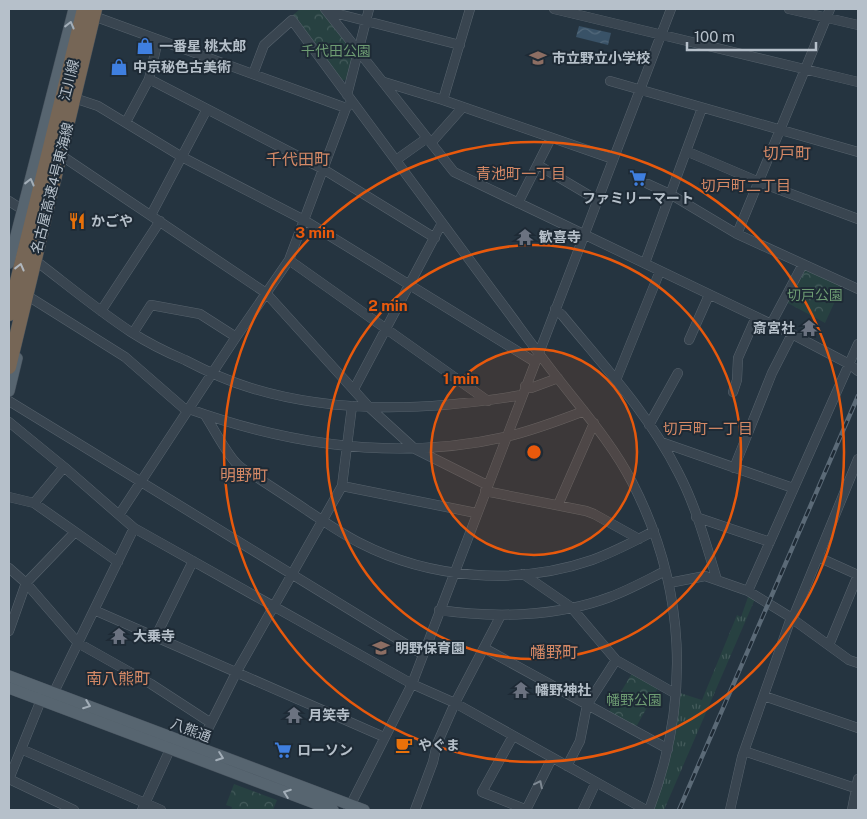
<svg xmlns="http://www.w3.org/2000/svg" width="867" height="819" font-family="'Public Sans','Noto Sans JP',sans-serif">
<defs>
<pattern id="grass-tufts" width="24" height="20" patternUnits="userSpaceOnUse" patternTransform="scale(1.25)"><rect width="24" height="20" fill="#274141"/><path d="M3 7l-1-3M5 7V3M7 7l1-3M15 17l-1-3M17 17v-4M19 17l1-3" fill="none" stroke="#445b5b"/></pattern>
<pattern id="forest-crowns" width="20" height="18" patternUnits="userSpaceOnUse" patternTransform="scale(1.25)"><rect width="20" height="18" fill="#274141"/><path d="M2 6a3 3 0 1 1 6 0M12 15a3 3 0 1 1 6 0" fill="none" stroke="#445b5b"/></pattern>
<pattern id="water-waves" width="16" height="10" patternUnits="userSpaceOnUse" patternTransform="scale(1.25)"><rect width="16" height="10" fill="#395267"/><path d="M0 5q4-4 8 0t8 0" fill="none" stroke="#53697b"/></pattern>
</defs>
<rect width="100%" height="100%" fill="#253440"/>
<path fill="url(#grass-tufts)" d="M748,597H752L755,599L664,810H653L672,751L680,693L702,700L737,615L741,617Z"/>
<path fill="url(#forest-crowns)" d="M300,9H321L353,48L354,54L348,79L340,81L293,15Z
M805,269L842,286L825,323L786,302Z
M632,673L658,688L636,727L609,712Z
M234,784L277,800L273,810H231L232,807L226,805Z"/>
<path fill="url(#water-waves)" d="M579,26L611,33L608,45L576,37Z"/>
<g fill="none" stroke-linecap="round" stroke-linejoin="round">
<g stroke="#57636d" stroke-width="10">
<path id="minor" d="M325,9L454,172L792,334L849,364L858,371
M554,9L858,82
M789,9L858,25
M327,11L460,45
M99,18L346,108L350,104
M253,74L264,45L292,20C359,111 426,202 494,293C516,322 537,352 560,381C585,413 613,445 632,482C686,587 691,700 649,810
M149,79L323,169L435,238
M610,81L858,152
M384,82L443,100L613,159
M347,95L369,9
M80,100L98,106L182,157L304,220L535,362
M443,100L470,9
M126,122L149,79L158,40
M431,143L463,107
M686,151L759,182L858,219
M65,158L266,293L370,408L415,449L487,485
M396,160L427,138
M538,165L597,200
M648,184L670,194L737,234L858,289
M9,201L23,210
M518,203L551,138
M151,215L207,109
M737,234L830,9
M289,260L488,401
M645,263L702,108
M40,264C70,287 99,311 131,332C148,343 166,352 185,360C206,371 228,381 251,388C339,415 433,410 522,395
M31,298L125,357L187,411
M555,309L562,315C603,365 649,414 678,472C696,506 706,544 717,580
M101,311L160,221
M771,324L803,264
M133,333L151,305L200,314L236,337
M689,340L709,295
M616,380L660,271
M525,386L531,388L558,378
M354,389L442,223
M733,392L737,380L738,358L756,317
M9,401L422,654
M189,409C290,445 399,461 505,437C532,431 558,421 584,411
M205,415C214,429 225,451 236,463C241,469 251,474 258,478C275,489 292,500 308,511C325,522 342,534 360,543C430,579 517,586 592,560C614,552 633,542 654,531
M9,422L64,467L134,528L412,684L455,703L646,810
M649,425L678,373
M661,442L793,488
M734,468L772,373L792,334
M342,486L476,513
M485,491L586,511L594,514L639,539
M9,497L34,503L118,562
M34,503L64,467
M558,505L594,423
M119,515L236,337L289,260L346,108
M696,517L770,542
M818,557L858,575
M9,568L26,583L78,643L151,684L211,723
M523,574L571,607L616,660L676,694
M669,583L705,576L748,591L787,615L849,660L858,663
M748,591L858,344
M94,610L384,737
M439,610C494,618 557,617 610,597C629,590 647,580 665,571
M9,631L26,583L75,532
M156,636L193,561
M829,645L858,575
M484,648L668,749
M54,692L134,528
M764,696L858,728
M513,736L482,792L527,810
M21,749L161,810
M197,751L237,671L342,486L352,406
M744,751L858,789
M567,766L580,741L587,705L616,660
M9,779L41,700
M9,779L74,810
M142,810L172,745
M348,810L412,684L671,9
M415,810L433,762L437,744L455,703L501,615
M526,810L552,758
M583,810L596,782
M730,810L742,757L791,618L795,613L858,459
M852,810L858,779"/>
</g>
<g stroke="#46515c" stroke-width="12">
<path id="major" d="M9,263L74,9
M9,391L17,358
M9,676L364,810
M9,688L333,810"/>
</g>
<g stroke="#44505a" stroke-width="15">
<path id="highway" d="M9,314L84,9
M9,367L95,9"/>
</g>
<use href="#minor" stroke="#394550" stroke-width="9"/>
<use href="#major" stroke="#576570" stroke-width="11"/>
<use href="#highway" stroke="#766656" stroke-width="14"/>
<g stroke="#5b6a77" stroke-width="4.5">
<path id="rail" d="M679,810L858,396"/>
</g>
<use href="#rail" stroke="#1e2a35" stroke-width="2.5" stroke-dasharray="8" stroke-linecap="butt"/>
</g>
<defs><path id="oneway-chevron" d="M-2-3.5L2.5 0L-2 3.5" fill="none" stroke-width="1.6" stroke-linecap="round" stroke-linejoin="round" transform="scale(1.25)"/></defs>
<g stroke="#a3aeb8">
<use href="#oneway-chevron" transform="translate(70 25) rotate(-76)"/>
<use href="#oneway-chevron" transform="translate(30 182) rotate(-76)"/>
<use href="#oneway-chevron" transform="translate(87 705) rotate(21)"/>
<use href="#oneway-chevron" transform="translate(220 757) rotate(20)"/>
<use href="#oneway-chevron" transform="translate(287 793) rotate(-160)"/>
</g>
<use stroke="#b0b7be" href="#oneway-chevron" transform="translate(20 267) rotate(-76)"/>
<use stroke="#7e8993" href="#oneway-chevron" transform="translate(539 784) rotate(-64)"/>
<circle cx="534" cy="452" r="103" fill="#e8590c" fill-opacity=".12"/>
<g fill="none" stroke="#e8590c" stroke-width="2.5">
<circle cx="534" cy="452" r="103"/>
<circle cx="534" cy="452" r="207"/>
<circle cx="534" cy="452" r="310"/>
</g>
<defs>
<g id="shop-bare" transform="scale(1.35)"><path d="M-5-2.5h2.3a2.7 3.5 0 0 1 5.4 0H5L5.5 6h-11ZM-1.5-2.5h3a1.5 2.3 0 0 0-3 0Z" fill="#3f7fe0" stroke="#1e2a35" stroke-width="2.5" paint-order="stroke"/></g>
<g id="school-bare" transform="scale(1.35)"><path d="M0-5L7-2L0 1L-7-2ZM-4 1L0 2.5L4 1V4Q0 6-4 4Z" fill="#8d6e63" stroke="#1e2a35" stroke-width="2.5" paint-order="stroke"/></g>
<g id="supermarket-bare" transform="scale(1.35)"><path d="M-6-5.5h2.5l.6 2H6L4.5 2H-2.5L-4.4-4H-6ZM-1.5 3.2a1.3 1.3 0 1 0 .1 0ZM3 3.2a1.3 1.3 0 1 0 .1 0Z" fill="#3f7fe0" stroke="#1e2a35" stroke-width="2.5" paint-order="stroke"/></g>
<g id="restaurant-bare" transform="scale(1.35)"><path d="M-5-6h1v4h1v-4h1v4h1v-4h1v5L-1.5 .5V6h-2V.5L-5-1ZM5-6V6H3V1.5H1.5Q1.5-4 5-6Z" fill="#e8710a" stroke="#1e2a35" stroke-width="2.5" paint-order="stroke"/></g>
<g id="temple-bare" transform="scale(1.35)"><path d="M0-6L5-2H3V0L6.5 2.5H4V6H1.5V3h-3V6H-4V2.5H-6.5L-3 0V-2H-5Z" fill="#6b7280" stroke="#1e2a35" stroke-width="2.5" paint-order="stroke"/></g>
<g id="cafe-bare" transform="scale(1.35)"><path d="M-5.5-4.5H6V0H3Q3 3.5 0 3.5H-2.5Q-5.5 3.5-5.5 0ZM3-3.2v2h1.7v-2ZM-6 4.5H4V6H-6Z" fill="#e8710a" stroke="#1e2a35" stroke-width="2.5" paint-order="stroke"/></g>
</defs>
<g fill-rule="evenodd">
<use href="#shop-bare" x="145" y="46"/>
<use href="#school-bare" x="538" y="58"/>
<use href="#shop-bare" x="119" y="67"/>
<use href="#supermarket-bare" x="638" y="178"/>
<use href="#restaurant-bare" x="77" y="221"/>
<use href="#temple-bare" x="525" y="237"/>
<use href="#temple-bare" x="809" y="328"/>
<use href="#temple-bare" x="119" y="636"/>
<use href="#school-bare" x="381" y="648"/>
<use href="#temple-bare" x="521" y="690"/>
<use href="#temple-bare" x="294" y="715"/>
<use href="#cafe-bare" x="404" y="745"/>
<use href="#supermarket-bare" x="283" y="750"/>
</g>
<g text-anchor="middle" dominant-baseline="central" stroke-width="4" stroke-linejoin="round" paint-order="stroke">
<g font-size="14" font-weight="bold" fill="#b6c0ca" stroke="#1e2a35" text-anchor="start">
<text x="159" y="46">一番星 桃太郎</text>
<text x="552" y="58">市立野立小学校</text>
<text x="133" y="67">中京秘色古美術</text>
<text x="638" y="198" text-anchor="middle">ファミリーマート</text>
<text x="91" y="221">かごや</text>
<text x="539" y="237">歓喜寺</text>
<text x="795" y="328" text-anchor="end">斎宮社</text>
<text x="133" y="636">大乗寺</text>
<text x="395" y="648">明野保育園</text>
<text x="535" y="690">幡野神社</text>
<text x="308" y="715">月笑寺</text>
<text x="418" y="745">やぐま</text>
<text x="297" y="750">ローソン</text>
</g>
<g font-size="14" fill="#6d9b72" stroke="#1e2a35">
<text x="336" y="51">千代田公園</text>
<text x="815" y="295">切戸公園</text>
<text x="634" y="700">幡野公園</text>
</g>
<g font-size="14" fill="#b6c0ca" stroke="#1e2a35">
<text transform="translate(69 80) rotate(-76)">江川線</text>
<text transform="translate(52 188) rotate(-76)">名古屋高速4号東海線</text>
<text transform="translate(191 730) rotate(21)">八熊通</text>
</g>
<g font-size="15" fill="#d58966" stroke="#1e2a35">
<text x="521" y="173">青池町一丁目</text>
<text x="746" y="185">切戸町二丁目</text>
<text x="708" y="428">切戸町一丁目</text>
</g>
<g font-size="16" fill="#d58966" stroke="#1e2a35">
<text x="787" y="153">切戸町</text>
<text x="298" y="159">千代田町</text>
<text x="244" y="475">明野町</text>
<text x="554" y="652">幡野町</text>
<text x="118" y="678">南八熊町</text>
</g>
</g>
<circle cx="534" cy="452" r="8" fill="#e8590c" stroke="#1e2a35" stroke-width="2.5"/>
<g font-size="15" text-anchor="middle" font-weight="bold" fill="#e8590c" stroke="#1e2a35" stroke-width="4" stroke-linejoin="round" paint-order="stroke">
<text x="315" y="238">3 min</text>
<text x="388" y="311">2 min</text>
<text x="461" y="384">1 min</text>
</g>
<rect width="867" height="819" fill="none" stroke="#b6c0ca" stroke-width="20"/>
<path d="M687 42v8h129v-8" fill="none" stroke="#b6c0ca" stroke-width="2.5"/>
<text x="694" y="42" font-size="15" fill="#b6c0ca" stroke="#1e2a35" stroke-width="4" paint-order="stroke">100 m</text>
</svg>
